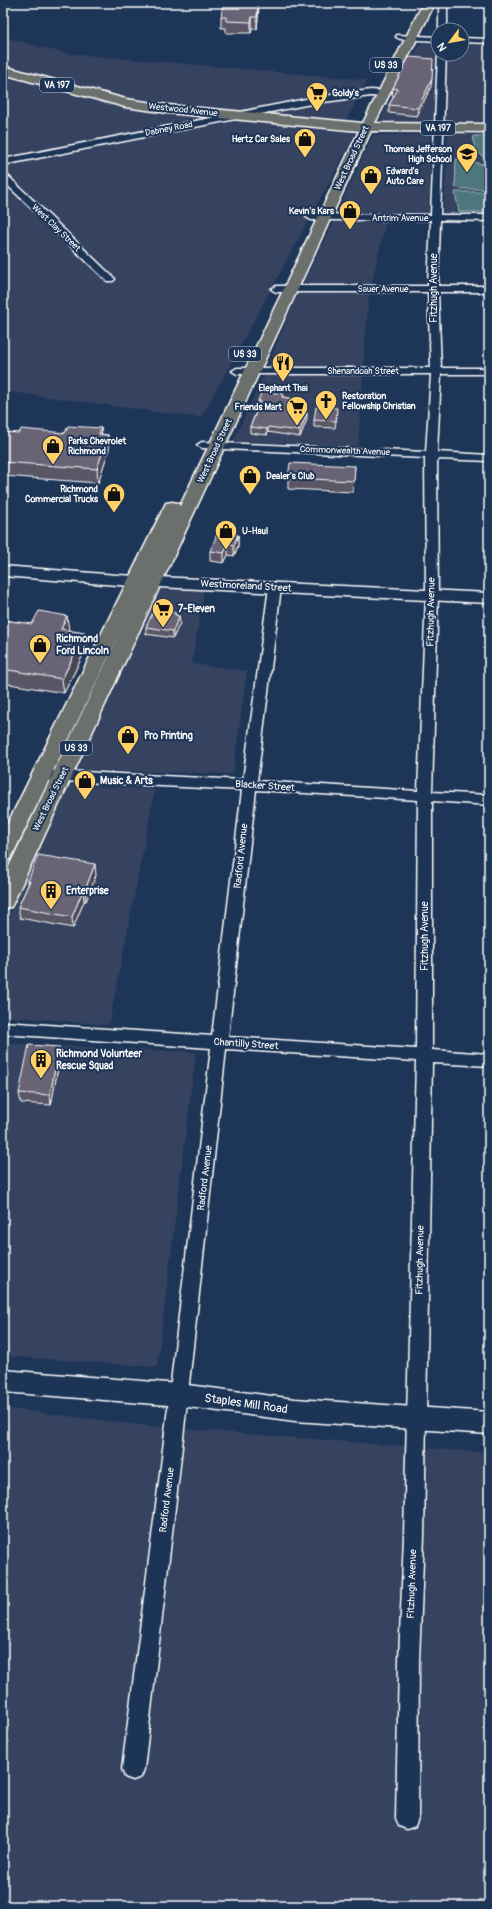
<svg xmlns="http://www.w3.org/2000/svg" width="492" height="1909" font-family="Pangolin,sans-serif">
<rect width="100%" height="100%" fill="#1d3557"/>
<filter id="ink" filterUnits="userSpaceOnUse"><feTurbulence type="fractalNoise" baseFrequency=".025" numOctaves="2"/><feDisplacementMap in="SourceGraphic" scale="8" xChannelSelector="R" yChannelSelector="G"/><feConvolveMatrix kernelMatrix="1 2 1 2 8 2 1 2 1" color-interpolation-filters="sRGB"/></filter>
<g filter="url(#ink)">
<path fill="#344360" d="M3,37L64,53L367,80L362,90L359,91L239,112L131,100L110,96L3,67Z
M421,42L438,43V54H462V43L489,44V124L378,123Z
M3,74L125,107L356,133L201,418L3,391Z
M353,97H358L346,122L263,114Z
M430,134V215H336L373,135Z
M448,134H489V214H443Z
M334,221L386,222L371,286H302Z
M297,293L369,294L363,367L268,366Z
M363,374L358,447L233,441L264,375Z
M159,586L204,590L192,664L247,671L233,774L77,770Z
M68,784L155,790L109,1025L3,1016V929Z
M3,1043L196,1052L157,1367L3,1356Z
M3,1408L149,1426L489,1453V1906H3Z"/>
<path fill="#4d777c" stroke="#a6bbbe" d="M474,136H489V161C480,155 471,148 474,136Z
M456,159L489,165V189H461L455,187Z
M455,192H489V212H459Z"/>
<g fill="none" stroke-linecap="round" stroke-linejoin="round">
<g stroke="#fff" stroke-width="3">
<path id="minor" d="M439,3H447V30H439Z
M397,35L438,37V41L400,39L396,37Z
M462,38L489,39V43L462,42Z
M438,54H446L440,215H489V221L440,220L438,286H489V292H438L441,368H489V374H441L437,452L489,455V461L437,459L438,595L432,792L489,795V805L432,801V1050L489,1054V1066L432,1063L424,1536L419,1660L418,1818L415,1826L407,1829L399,1826L396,1818L399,1660L404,1536L416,1061L226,1049L179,1474L144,1769L141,1777L133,1780L125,1777L122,1769L160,1474L211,1048L3,1034V1022L212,1036L242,790L42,780L37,778L35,775L37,772L42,770L243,780L269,587L271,584L275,583L281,587L257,781L418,791L426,595L425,458L202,448L197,445L202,442L426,452L431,374H237L232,371L237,368H431L428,292H276L271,289L276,286H428L431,220H311L306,217L311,214L431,215ZM256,790L418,800L416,1049L228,1037Z
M3,173L6,174L113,277L115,279L113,281H107L3,181Z"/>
</g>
<g stroke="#fff" stroke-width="3">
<path id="tertiary" d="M371,90L383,91L388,94L383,97L371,96L316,103L3,165V159L316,97Z
M3,566L117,575L489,593V603L117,585L3,576Z
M3,1370L180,1384L295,1399L489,1412V1434L295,1421L180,1406L3,1392Z"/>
</g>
<g stroke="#fff" stroke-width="3">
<path id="primary" d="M423,3H435L375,123L489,124V132L371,131L14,901L11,907L3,909V879L122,629L13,854L10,859L3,861V833L164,507L166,503L172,502L178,503L180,506L359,131L168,113L125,107L3,74V66L126,99L168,105L363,123Z"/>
</g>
<use href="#minor" fill="#1d3557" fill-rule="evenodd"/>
<use href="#tertiary" fill="#1d3557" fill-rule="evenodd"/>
<use href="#primary" fill="#6c706d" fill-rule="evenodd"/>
</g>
<path fill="#5a5665" stroke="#fff" d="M259,7L257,29H252L251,33H226V28H221V17Z
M431,86L417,116L389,113V105L394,96H392L393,88Z
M283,394V397L294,399V404L290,411L307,419L300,437L268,432L267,435L250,433V427L258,407H257L258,401Z
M337,416L335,428L314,427V420Z
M101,428V434L108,435L109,449L98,483L3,476V432L19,433H65Z
M355,466L353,492L288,489V478Z
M238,535V546L234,556L228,555L224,563L210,561V551Z
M67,616L68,630L87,647L64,693L3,683V620L32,624Z
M176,616H179L180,623L173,638L146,634V627Z
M96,875L86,901H84L73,928L20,918L18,907L28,885V881Z
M59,1047L60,1057L51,1105L21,1103L19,1093Z"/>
<path fill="#4a4653" stroke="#fff" d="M258,3H259V7L257,29V17Z
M252,17V29L251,33V22Z
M432,79L431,86L417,116L418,108Z
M294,399V404L287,417V411Z
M307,413V419L300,437V431Z
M268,427V432L267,435V429Z
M101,428L102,442L99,434Z
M108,435L109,449L98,483L97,469Z
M238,535V546L234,556V545Z
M228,544V555L224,563V553Z
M67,616L69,630L62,643L61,629Z
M179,616L180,623L173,638V631Z
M85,633L87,647L64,693L62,679Z
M95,864L96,875L86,901L85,890Z
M83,890L84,901L73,928L72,917Z
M59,1047L60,1057L51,1105L50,1095Z
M8,1071L9,1076L3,1089V1082Z"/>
<path fill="#696476" stroke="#fff" d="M223,3H258L257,17H252L251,22L226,21V17H221Z
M410,57L433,59L432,79L418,108L389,105L398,89L393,88L408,59Z
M262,391L283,394L282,397L294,399L287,411L307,413L300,431L268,427L267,429L250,427L261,401H258Z
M316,407L337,408L336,421L314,420Z
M68,426L101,428L99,434L108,435L97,469L3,462V432L19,433L21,429L65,433Z
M290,463L355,466L354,481L288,478Z
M218,532L238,535L234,545L228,544L224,553L210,551Z
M39,611L67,616L61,629L85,633L62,679L3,669V620L32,624Z
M158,611L176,613L175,615L179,616L173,631L146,627L153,612L157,613Z
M38,855L95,864L85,890H83L72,917L18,907L30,881H28Z
M29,1045L59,1047L50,1095L19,1093Z
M3,1070L8,1071L3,1082Z"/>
</g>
<defs>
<g id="supermarket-pin" transform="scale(1.15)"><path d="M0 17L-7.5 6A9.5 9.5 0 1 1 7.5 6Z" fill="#ffd166" stroke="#1d3557"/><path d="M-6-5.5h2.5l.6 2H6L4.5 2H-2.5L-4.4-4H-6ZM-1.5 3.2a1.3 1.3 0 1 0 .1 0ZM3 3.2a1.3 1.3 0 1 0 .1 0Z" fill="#111"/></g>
<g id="shop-pin" transform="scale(1.15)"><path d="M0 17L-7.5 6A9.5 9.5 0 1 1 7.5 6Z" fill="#ffd166" stroke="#1d3557"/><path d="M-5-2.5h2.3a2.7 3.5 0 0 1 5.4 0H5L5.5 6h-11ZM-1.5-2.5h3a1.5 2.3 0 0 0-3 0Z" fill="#111"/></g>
<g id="school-pin" transform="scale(1.15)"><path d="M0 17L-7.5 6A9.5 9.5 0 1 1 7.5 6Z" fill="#ffd166" stroke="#1d3557"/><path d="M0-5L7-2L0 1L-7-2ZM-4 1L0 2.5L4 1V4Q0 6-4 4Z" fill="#111"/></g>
<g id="restaurant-pin" transform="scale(1.15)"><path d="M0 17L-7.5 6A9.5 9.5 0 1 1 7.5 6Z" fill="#ffd166" stroke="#1d3557"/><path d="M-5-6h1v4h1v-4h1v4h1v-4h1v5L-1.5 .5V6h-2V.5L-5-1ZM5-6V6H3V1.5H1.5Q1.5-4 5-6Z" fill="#111"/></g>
<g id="church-pin" transform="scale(1.15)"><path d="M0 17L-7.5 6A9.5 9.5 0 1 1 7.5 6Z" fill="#ffd166" stroke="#1d3557"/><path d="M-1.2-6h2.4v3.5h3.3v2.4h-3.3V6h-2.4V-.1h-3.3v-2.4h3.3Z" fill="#111"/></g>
<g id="building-pin" transform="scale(1.15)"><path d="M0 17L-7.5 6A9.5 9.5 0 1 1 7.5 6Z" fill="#ffd166" stroke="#1d3557"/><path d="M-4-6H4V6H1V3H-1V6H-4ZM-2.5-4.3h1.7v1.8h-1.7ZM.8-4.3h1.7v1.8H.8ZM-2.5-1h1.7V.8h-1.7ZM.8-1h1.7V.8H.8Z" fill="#111"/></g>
</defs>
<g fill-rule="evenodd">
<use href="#supermarket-pin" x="317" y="93"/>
<use href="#shop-pin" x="305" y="139"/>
<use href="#school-pin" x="467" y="154"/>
<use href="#shop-pin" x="371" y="176"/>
<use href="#shop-pin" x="350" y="211"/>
<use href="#restaurant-pin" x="283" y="363"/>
<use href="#church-pin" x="326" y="401"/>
<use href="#supermarket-pin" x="297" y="407"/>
<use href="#shop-pin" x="53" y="446"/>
<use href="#shop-pin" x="250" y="476"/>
<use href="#shop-pin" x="114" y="494"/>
<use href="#shop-pin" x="226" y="531"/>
<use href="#supermarket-pin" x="163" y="609"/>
<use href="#shop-pin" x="40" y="645"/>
<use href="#shop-pin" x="128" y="736"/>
<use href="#shop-pin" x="85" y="781"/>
<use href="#building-pin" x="51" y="891"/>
<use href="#building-pin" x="41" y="1060"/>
</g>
<g text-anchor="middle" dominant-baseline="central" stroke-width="4" stroke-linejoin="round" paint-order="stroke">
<g fill="#1d3557" stroke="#bbc2cd" stroke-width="1">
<rect x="370" y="58" width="32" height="14" rx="3"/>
<rect x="40" y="78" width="34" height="14" rx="3"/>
<rect x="421" y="121" width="34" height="14" rx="3"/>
<rect x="229" y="347" width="32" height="14" rx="3"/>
<rect x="60" y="741" width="32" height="14" rx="3"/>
</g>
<g font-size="9" font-weight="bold" fill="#fff">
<text x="386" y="65">US 33</text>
<text x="57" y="85">VA 197</text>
<text x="438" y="128">VA 197</text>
<text x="245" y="354">US 33</text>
<text x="76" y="748">US 33</text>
</g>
<g font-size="9" font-weight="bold" fill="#fff" stroke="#1d3557" text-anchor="start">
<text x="332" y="93">Goldy's</text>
<text x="290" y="139" text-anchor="end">Hertz Car Sales</text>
<text x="452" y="149" text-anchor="end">Thomas Jefferson<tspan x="452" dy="10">High School</tspan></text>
<text x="386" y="171">Edward's<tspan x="386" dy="10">Auto Care</tspan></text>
<text x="334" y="211" text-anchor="end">Kevin's Kars</text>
<text x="283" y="388" text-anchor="middle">Elephant Thai</text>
<text x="342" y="396">Restoration<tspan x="342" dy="10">Fellowship Christian</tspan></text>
<text x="282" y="407" text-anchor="end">Friends Mart</text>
<text x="68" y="441">Parks Chevrolet<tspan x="68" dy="10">Richmond</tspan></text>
<text x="266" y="476">Dealer's Club</text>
<text x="98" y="489" text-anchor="end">Richmond<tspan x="98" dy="10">Commercial Trucks</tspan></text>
<text x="242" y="531">U-Haul</text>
</g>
<g font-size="9" fill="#fff" stroke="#1d3557">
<text transform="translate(183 110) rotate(6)">Westwood Avenue</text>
<text transform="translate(169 129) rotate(-11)">Dabney Road</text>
<text transform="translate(352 158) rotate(-65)">West Broad Street</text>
<text x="400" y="218">Antrim Avenue</text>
<text transform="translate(56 228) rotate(44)">West Clay Street</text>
<text x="383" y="289">Sauer Avenue</text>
<text x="363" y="371">Shenandoah Street</text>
<text transform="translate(215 451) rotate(-65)">West Broad Street</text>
<text transform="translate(345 451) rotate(2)">Commonwealth Avenue</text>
<text transform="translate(51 799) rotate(-64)">West Broad Street</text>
</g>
<g font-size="10" fill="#fff" stroke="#1d3557">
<text transform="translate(434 288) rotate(-90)">Fitzhugh Avenue</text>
<text transform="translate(246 586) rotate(3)">Westmoreland Street</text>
<text transform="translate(431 612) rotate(-89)">Fitzhugh Avenue</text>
<text transform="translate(265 786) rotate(4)">Blacker Street</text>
<text transform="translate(241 856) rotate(-84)">Radford Avenue</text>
<text transform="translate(425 936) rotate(-90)">Fitzhugh Avenue</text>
<text transform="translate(246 1044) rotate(4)">Chantilly Street</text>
<text transform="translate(205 1178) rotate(-83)">Radford Avenue</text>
<text transform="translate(420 1260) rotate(-89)">Fitzhugh Avenue</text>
<text transform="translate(167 1500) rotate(-83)">Radford Avenue</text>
<text transform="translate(412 1584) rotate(-88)">Fitzhugh Avenue</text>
</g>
<g font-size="10" font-weight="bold" fill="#fff" stroke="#1d3557" text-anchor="start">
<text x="178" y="609">7-Eleven</text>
<text x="56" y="639">Richmond<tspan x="56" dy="12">Ford Lincoln</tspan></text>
<text x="144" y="736">Pro Printing</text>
<text x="100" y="781">Music &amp; Arts</text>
<text x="66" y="891">Enterprise</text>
<text x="56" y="1054">Richmond Volunteer<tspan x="56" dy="12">Rescue Squad</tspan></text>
</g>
<g font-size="12" fill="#fff" stroke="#1d3557">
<text transform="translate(246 1404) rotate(8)">Staples Mill Road</text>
</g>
</g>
<rect width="492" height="1909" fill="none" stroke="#1d3557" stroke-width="16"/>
<rect x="8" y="8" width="476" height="1893" fill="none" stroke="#fff" stroke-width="1.5" filter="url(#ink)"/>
<g transform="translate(450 42) rotate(238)"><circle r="19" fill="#1d3557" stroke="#77869a"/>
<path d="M0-3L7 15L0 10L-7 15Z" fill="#ffd166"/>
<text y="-6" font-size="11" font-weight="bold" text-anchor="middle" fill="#ffffff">N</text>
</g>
</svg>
